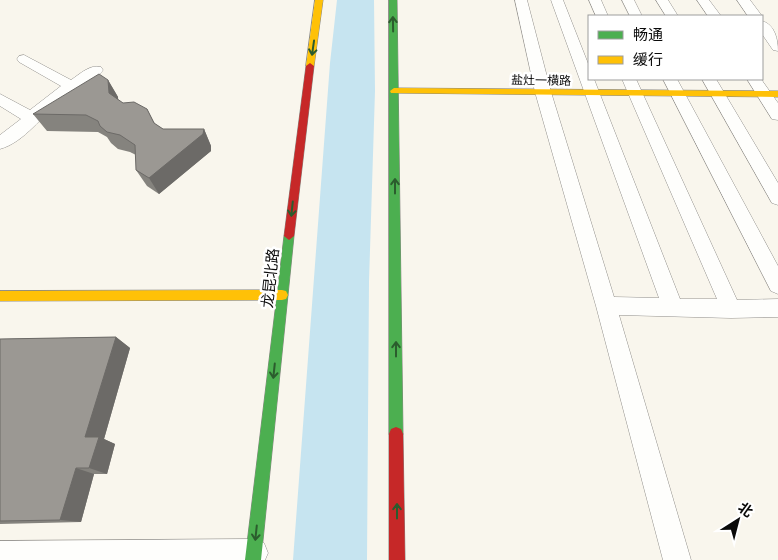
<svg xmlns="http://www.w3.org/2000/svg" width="778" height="560" font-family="Georgia,'Noto Sans SC',serif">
<rect width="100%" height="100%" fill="#f9f6ed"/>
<path fill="#c6e4f0" d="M337,0H374L375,91L369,282L367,560H293L330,63Z"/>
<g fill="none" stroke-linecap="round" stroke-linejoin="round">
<g stroke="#92908c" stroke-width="1">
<path id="street" d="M515,0H527L551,92L614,297L659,298L551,0H563L589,66V79H594L680,299H717L622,79H636L737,300L778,299V317L731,318L619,315L691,560H663L596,306L535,92Z
M589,0H601L608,16H596Z
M622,0H634L642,16H630Z
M656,0H668L678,16H666Z
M697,0H709L721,16H708Z
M737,0H750L762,16H748Z
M762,21C775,24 778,40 778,51L773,50L762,34Z
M24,55L71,80C80,74 90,64 101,67L103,70C95,83 74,91 62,100C42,115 25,142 0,149V135L21,119L0,106V94L30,110L61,86L19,62L17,59L19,56Z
M663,79H677L778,266V294L771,291Z
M702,79H716L778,183V205L772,203Z
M747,79H761L778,103V120L772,119Z
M254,539L264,543L268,553L265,560H0V541Z"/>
</g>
<g stroke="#888783" stroke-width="1">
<path id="fast" d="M389,0H397L403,434L401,439L396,441L391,439L389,434Z
M289,232L294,236L261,560H245L284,236Z"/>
</g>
<g stroke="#888783" stroke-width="1">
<path id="slow" d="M315,0H323L314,66L310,69L306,66Z
M394,88L778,91V97L391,93L390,91Z
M282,290L286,291L288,295L286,299L282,300L0,301V291Z"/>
</g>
<g stroke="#888783" stroke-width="1">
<path id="jam" d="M310,63L314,66L294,236L289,240L284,236L306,66Z
M396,427L401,429L403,434L405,560H389V434L391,429Z"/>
</g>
<use href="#street" fill="#fefefc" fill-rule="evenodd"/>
<use href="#fast" fill="#4caf50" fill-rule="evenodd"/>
<use href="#slow" fill="#ffc107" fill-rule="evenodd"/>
<use href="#jam" fill="#c62828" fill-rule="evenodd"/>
</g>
<path fill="#85837e" d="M108,80L118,97V100L123,103L147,109L155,124L163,129H204L211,146V151L159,194L147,186L136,170V155L130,152L118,149L111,143L107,137L98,132L47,131L33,114Z
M116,337L130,348L104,439L115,444L107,474H94L81,522L0,524V339Z"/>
<path fill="#6c6a67" d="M108,80L118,97L119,111L109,93Z
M204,129L211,146V151L159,194L149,178Z
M116,337L130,348L104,439L115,444L107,474L89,468L85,437Z
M76,468L94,474L81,522L60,520Z"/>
<path fill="#9b9893" stroke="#6c6a67" d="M99,74L108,80L109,93L123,103L134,102L147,109L154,123L163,129H204L203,134L149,178L136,170L135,145L120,135L107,132L100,126L98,121L86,115L33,114Z
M116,337L85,437H99L89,468H76L60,520L0,521V339Z"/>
<defs><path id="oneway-shaft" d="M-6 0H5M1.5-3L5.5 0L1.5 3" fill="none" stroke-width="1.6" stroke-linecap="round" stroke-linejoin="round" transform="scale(1.25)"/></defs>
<g stroke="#2b5c2d">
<use href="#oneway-shaft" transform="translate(393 24) rotate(-91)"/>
<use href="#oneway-shaft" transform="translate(313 48) rotate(98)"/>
<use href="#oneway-shaft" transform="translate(395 186) rotate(-90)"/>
<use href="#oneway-shaft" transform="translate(292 209) rotate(96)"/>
<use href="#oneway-shaft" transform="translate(396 349) rotate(-90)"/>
<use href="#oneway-shaft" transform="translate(274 371) rotate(96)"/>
<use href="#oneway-shaft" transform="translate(397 511) rotate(-90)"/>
<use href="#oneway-shaft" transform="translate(256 533) rotate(96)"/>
</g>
<g text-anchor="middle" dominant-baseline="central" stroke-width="5" stroke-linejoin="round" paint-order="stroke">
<g font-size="12" fill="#0a0a0a" stroke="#fff">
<text transform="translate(541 79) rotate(1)">盐灶一横路</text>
</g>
<g font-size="15" fill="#0a0a0a" stroke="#fff">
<text transform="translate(269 278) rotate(-84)">龙昆北路</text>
</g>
</g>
<rect x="588" y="15" width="175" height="65" fill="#ffffff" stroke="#9d9d9d"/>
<rect x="598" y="31" width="25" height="8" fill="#4caf50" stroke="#9d9d9d"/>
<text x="633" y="40" font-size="15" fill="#0a0a0a">畅通</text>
<rect x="598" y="56" width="25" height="8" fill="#ffc107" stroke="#9d9d9d"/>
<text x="633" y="65" font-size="15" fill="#0a0a0a">缓行</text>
<g transform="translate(738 520) rotate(36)" stroke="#ffffff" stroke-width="4" paint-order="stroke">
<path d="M0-4L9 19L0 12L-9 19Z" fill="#0a0a0a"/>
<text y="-8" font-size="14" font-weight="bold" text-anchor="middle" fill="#0a0a0a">北</text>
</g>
</svg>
